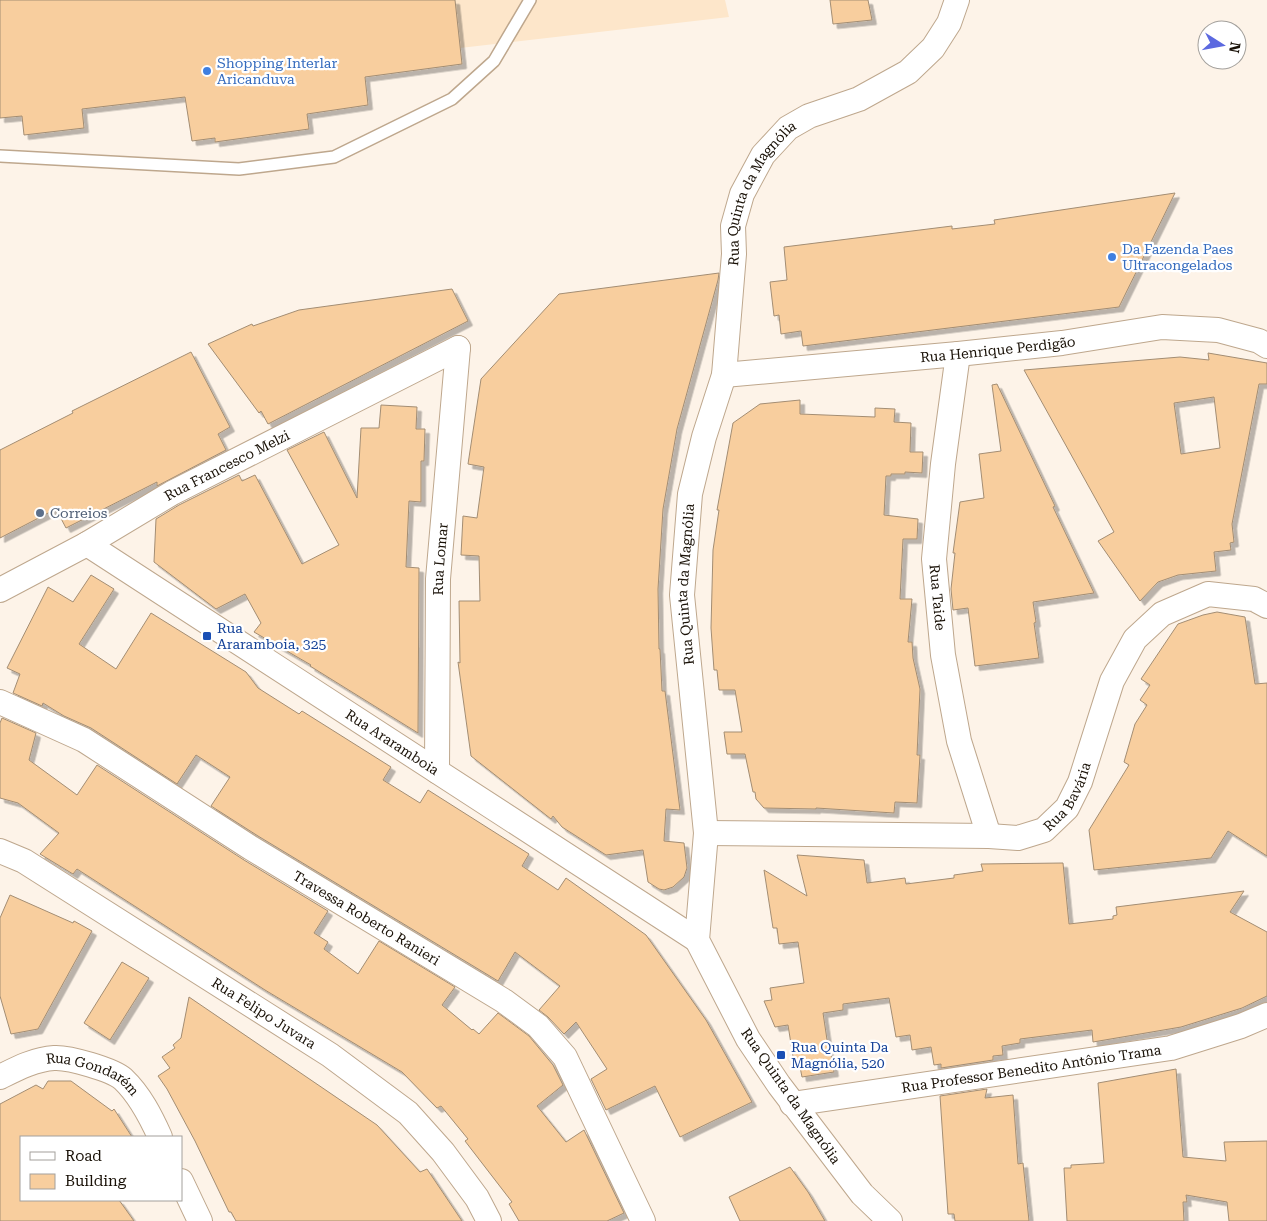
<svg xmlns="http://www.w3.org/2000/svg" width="1267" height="1221" font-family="'Roboto Serif',serif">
<defs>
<filter id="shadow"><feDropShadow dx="4.5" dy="4.5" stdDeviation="0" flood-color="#0004"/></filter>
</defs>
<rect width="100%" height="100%" fill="#fdf3e8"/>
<path fill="#fde6ca" d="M0,0H725L729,17L0,101Z"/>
<path fill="#f8ce9e" stroke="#a38d73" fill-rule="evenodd" filter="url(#shadow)" d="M0,0H455L462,64L365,77L368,105L307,114L309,129L215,142V138L192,141L185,97L82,109L84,128L24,135L22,116L0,118Z
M830,0H868L872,20L833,24Z
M1175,193L1119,307L803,346L801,331L781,334L779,315L774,316L770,282L787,280L784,247L952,226V229L995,224L994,220Z
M719,273L718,280L677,429L663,509L658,589L659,649H660L662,691H665L680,810L666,809L664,841L684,843L687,868L684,877L673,887L664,890L659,889L648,882L643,850L606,855L562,827L553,816L551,819L471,756L458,662L460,663L459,601H480L479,556L461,555L463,516L477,518L484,467L468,464L481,379L559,294Z
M452,289L468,321L268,424L261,411L259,413L208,344L252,324L253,326L299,310Z
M191,352L230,427L218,434L226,450L157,486V482L66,528L56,509L0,538V450L73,413L72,411Z
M1208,353L1267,363V384H1259L1232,524L1234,542L1230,543L1231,550L1214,552L1216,571L1178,575L1158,582L1140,601L1098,541L1114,532L1024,370L1180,357L1209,360ZM1214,397L1220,448L1181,454L1174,403Z
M997,384L1055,506L1053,507L1094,593L1033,602L1036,622L1034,623L1039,658L975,666L968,608L953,610L951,589L955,553H953L960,502L984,498L979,454L1001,451L992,385Z
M800,400V414L875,417V408L895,409L894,422L911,423L910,452H923L922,473L905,472V474H891V476H886L884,515L918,519L917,539H903L900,599H912L908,642H912L913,658L920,689L917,755H920L917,803L895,802L894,813L816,808V809L764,808L756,799L755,792H753L745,754H727L724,732H742L735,690H719L717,670H714L711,628L713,550L719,510H717L733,423L760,404Z
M381,405L417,407L416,429H425L424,461H421V502L409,501L406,567L419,568L418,733L310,666L311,665L254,632L261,623L245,594L216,609L154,562L156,519L179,505L239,475L242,481L255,475L302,564L339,545L287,450L324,432L357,498L361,428H379Z
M91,575L114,589L79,644L116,669L151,613L246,672L258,688L299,714L302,711L391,767L383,780L420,803L428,790L529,854L522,866L558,890L566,878L646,935L706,1020L752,1102L680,1137L655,1086L606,1110L591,1079L607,1069L576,1022L564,1034L548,1017L539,1010L560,986L515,952L498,981L258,836L211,806L230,777L196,755L177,784L91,728L64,716L43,703L42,706L13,693L20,674L7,668L48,587L73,602Z
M1217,612L1245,617L1255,684L1267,683V856L1228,831L1211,858L1094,870L1089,830L1129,765L1124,762L1135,724L1147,705L1140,700L1150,685L1141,679L1178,624L1203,615Z
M2,718L36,733L29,760L77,795L97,765L244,860L328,911L314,933L328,942L324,949L358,974L379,941L455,987L442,1005L472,1030L473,1029L479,1034L498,1013L529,1036L553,1065L563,1085L537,1106L566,1142L584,1130L624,1213L607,1221H519L509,1204L512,1202L465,1141L468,1139L441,1106L437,1108L402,1072L265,990L77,869L73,874L40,854L59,833L18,803L0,798V723Z
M797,855L864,860L867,883L905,878L906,884L954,878V875L983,871L981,864L1063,863L1069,924L1113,919V916L1117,915L1116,907L1244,891L1230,912L1267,932V996L1242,1008L1181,1027L1093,1042L1092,1030L1020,1039V1043L1002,1046L1003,1055L993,1056V1060L941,1068V1064L934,1065L931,1047L912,1050L910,1035L896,1037L889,998L843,1004V1010L823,1013L829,1053L831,1054L834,1072L802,1077L799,1062L794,1063L788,1025L775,1027L764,1001L772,1000L770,988L804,983L798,942L779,944L777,928H773L764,870L807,896Z
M10,895L73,923L74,921L92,931L38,1029L11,1034L0,996V918Z
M122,962L149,978L110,1040L84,1023Z
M189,997L377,1125L420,1172L427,1169L462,1221H236L231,1212H229L195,1141L167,1089L158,1076L170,1068L162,1057L175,1048L173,1045L181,1038Z
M1176,1069L1183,1157L1226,1161L1224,1142L1267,1141V1221H1229L1227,1202L1186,1195L1187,1202H1183L1184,1221H1067L1064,1168H1071V1165L1104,1163L1098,1083Z
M48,1081H71L112,1111L114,1109L132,1137H21V1200H119L134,1221H0V1104L36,1085L43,1089Z
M987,1089L985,1098L1013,1095L1018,1164L1023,1163L1029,1221H955L954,1214H948L940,1096Z
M790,1167L808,1192L825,1221H740L729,1197Z"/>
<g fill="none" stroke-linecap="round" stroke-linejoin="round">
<g stroke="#bea78d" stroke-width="14">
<path id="lane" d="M0,156L239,169L334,157L452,99L494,61L530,0"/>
</g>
<g stroke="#bea78d" stroke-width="26">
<g id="street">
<path id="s1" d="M958,354L943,464L934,559L943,655L959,741L989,836"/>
<path id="s2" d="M724,375L958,354L1062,343L1162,327L1218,330L1259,341L1267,346"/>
<path id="s3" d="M87,544L697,940"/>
<path id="s4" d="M0,590L87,544L172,493L458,348"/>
<path id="s5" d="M0,702L84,740L251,848L504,1001L538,1026L565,1057L643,1221"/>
<path id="s6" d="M437,771L438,579L458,348"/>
<path id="s7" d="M706,833L989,836L1018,838L1044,830L1067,808L1080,782L1112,681L1135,639L1162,614L1208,594L1254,599L1267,606"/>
<path id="s8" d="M0,851L24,861L330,1055L408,1113L443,1152L477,1198L489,1221"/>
<path id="s9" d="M0,1077C16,1069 35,1059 54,1058C69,1057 113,1070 123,1079C140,1095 151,1117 160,1137"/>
<path id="s10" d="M792,1104L1171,1048L1241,1026L1267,1015"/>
<path d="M181,1181L200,1221"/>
<path id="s11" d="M890,1221L862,1194L779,1085L748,1039L697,940L706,833L682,595L690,494L704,437L724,375L734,254L733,226L742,194L763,155L788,128L809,116L859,99L908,72L933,48L949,23L957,0"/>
</g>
</g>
<use href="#lane" stroke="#fff" stroke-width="11"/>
<use href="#street" stroke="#fff" stroke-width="24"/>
</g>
<g fill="#3f7fe0" stroke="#fff" stroke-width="2">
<circle cx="207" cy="71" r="5"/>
<circle cx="1112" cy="257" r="5"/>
</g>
<circle fill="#5c6f8a" stroke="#fff" stroke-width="2" cx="40" cy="513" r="5"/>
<g fill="#1a4fb4" stroke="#fff" stroke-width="2">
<rect x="202" y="631" width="10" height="10" rx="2.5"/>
<rect x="776" y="1050" width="10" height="10" rx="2.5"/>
</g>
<g text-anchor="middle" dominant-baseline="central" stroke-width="4.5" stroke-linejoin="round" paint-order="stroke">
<g font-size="14" fill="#366cbe" stroke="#fff" text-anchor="start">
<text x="217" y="63">Shopping Interlar<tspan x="217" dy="16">Aricanduva</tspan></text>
<text x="1122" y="249">Da Fazenda Paes<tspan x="1122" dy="16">Ultracongelados</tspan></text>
</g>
<g font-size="14" fill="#191107" stroke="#fff">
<text stroke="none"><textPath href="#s11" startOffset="1105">Rua Quinta da Magnólia</textPath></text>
<text stroke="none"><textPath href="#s2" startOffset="275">Rua Henrique Perdigão</textPath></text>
<text stroke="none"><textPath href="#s4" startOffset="259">Rua Francesco Melzi</textPath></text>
<text stroke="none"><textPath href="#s6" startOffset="212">Rua Lomar</textPath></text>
<text stroke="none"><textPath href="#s11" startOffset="700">Rua Quinta da Magnólia</textPath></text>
<text stroke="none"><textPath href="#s1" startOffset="245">Rua Taide</textPath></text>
<text stroke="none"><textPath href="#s3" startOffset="364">Rua Araramboia</textPath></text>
<text stroke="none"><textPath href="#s7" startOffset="381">Rua Bavária</textPath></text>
<text stroke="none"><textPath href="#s5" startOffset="426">Travessa Roberto Ranieri</textPath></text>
<text stroke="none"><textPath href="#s8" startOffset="310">Rua Felipo Juvara</textPath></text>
<text stroke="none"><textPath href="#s10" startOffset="242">Rua Professor Benedito Antônio Trama</textPath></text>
<text stroke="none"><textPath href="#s9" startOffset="100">Rua Gondarém</textPath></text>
<text transform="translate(791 1096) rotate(55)">Rua Quinta da Magnólia</text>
</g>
<g font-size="14" fill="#4e5e75" stroke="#fff" text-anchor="start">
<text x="50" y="513">Correios</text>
</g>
<g font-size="14" fill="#164399" stroke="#fff" text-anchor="start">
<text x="217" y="628">Rua<tspan x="217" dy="16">Araramboia, 325</tspan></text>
<text x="791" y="1047">Rua Quinta Da<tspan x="791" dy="16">Magnólia, 520</tspan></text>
</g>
</g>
<rect x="20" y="1136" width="162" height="65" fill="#ffffff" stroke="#a3a09c"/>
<rect x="30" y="1152" width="25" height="8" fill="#ffffff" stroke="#a3a09c"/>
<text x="65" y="1161" font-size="15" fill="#191107">Road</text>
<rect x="30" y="1174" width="25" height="15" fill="#f8ce9e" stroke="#a3a09c"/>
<text x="65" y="1186" font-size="15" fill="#191107">Building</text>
<g transform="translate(1222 45) rotate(101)"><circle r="24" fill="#ffffff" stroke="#a3a09c"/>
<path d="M0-4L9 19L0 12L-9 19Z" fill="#5c69e0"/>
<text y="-8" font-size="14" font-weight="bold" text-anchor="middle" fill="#191107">N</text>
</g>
</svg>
